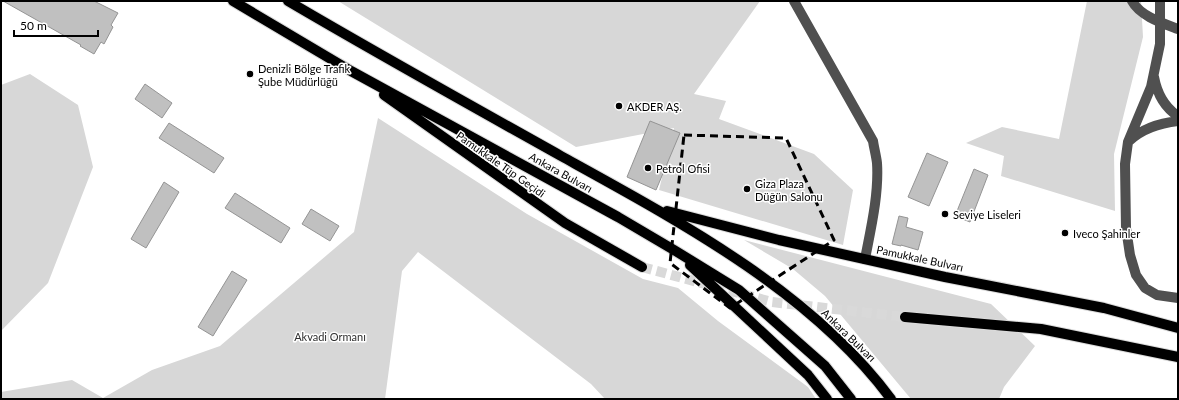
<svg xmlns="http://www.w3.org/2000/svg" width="1179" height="400" font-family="Lato,sans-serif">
<rect width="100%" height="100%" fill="#fff"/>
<path fill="#d7d7d7" d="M338,1H760L694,94L726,101L719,119L814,154L853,190L843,245L659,190L674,128L576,147Z
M1087,1H1141L1143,37L1114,154L1115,211L1001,176L1004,156L966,143L1002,127L1059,139Z
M30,74L78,105L93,167L48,283L1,331V85Z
M378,118L527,214L643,279L678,288L718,321L808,387L816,399H605L591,384L418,252L402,271L385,399H1V392L72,380L103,398L152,370L220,346L354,232Z
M744,240L991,304L1035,346L1004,387L999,399H911L825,296L793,269Z"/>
<path fill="#c0c0c0" stroke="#949494" d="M3,1H94L118,13L111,25L113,27L104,44L101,42L94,54L80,46L81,45Z
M145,84L172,103L162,118L135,99Z
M650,121L680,133L656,190L627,177Z
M169,123L224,158L214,173L159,138Z
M927,153L948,162L929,206L908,197Z
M974,169L988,175L970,222L955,216Z
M164,182L179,192L146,248L131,239Z
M235,193L290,228L281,243L225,208Z
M311,209L339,226L330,241L302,224Z
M899,216L908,218L906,227L923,232L918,250L901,245V246L892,244Z
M232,271L247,280L213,336L198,327Z"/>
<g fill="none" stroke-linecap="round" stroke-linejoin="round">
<path stroke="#d9d9d9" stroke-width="10" stroke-dasharray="10 5" stroke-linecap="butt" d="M642,267L772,302L905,317"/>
<g stroke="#dbdbdb" stroke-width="12">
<path id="major" d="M233,1L351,71L618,217L674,250L739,290L825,366L851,399
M288,1C378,54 470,105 561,156C677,220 811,291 891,399
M384,95L565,223L642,267
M667,211L779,240L945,277L1104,308L1178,328
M690,265L808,375L827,399
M905,317L1041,329L1178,357"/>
</g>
<path stroke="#505050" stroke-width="10" d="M794,1L873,141C874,148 876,155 877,163C879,194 871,228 865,259
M1132,1C1140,16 1162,23 1178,29
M1160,1V44L1151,87L1128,142L1125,164L1126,228L1130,255L1136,275L1145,288L1157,295L1178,298
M1154,77C1157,93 1164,107 1178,116
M1129,141C1143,128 1160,123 1178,121"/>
<use href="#major" stroke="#000" stroke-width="10"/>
</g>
<path fill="none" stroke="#000" stroke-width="3" stroke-dasharray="8 5" stroke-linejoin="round" d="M684,135L786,138L834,240L730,308L670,263Z"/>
<g fill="#000" stroke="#fff" stroke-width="1.5">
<circle cx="250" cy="74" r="4"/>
<circle cx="619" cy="106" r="4"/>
<circle cx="648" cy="168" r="4"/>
<circle cx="747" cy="189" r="4"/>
<circle cx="945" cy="214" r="4"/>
<circle cx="1065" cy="233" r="4"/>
</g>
<g text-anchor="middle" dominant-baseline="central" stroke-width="3" stroke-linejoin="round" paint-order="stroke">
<g font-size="11" fill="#000" stroke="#fff" text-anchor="start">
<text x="258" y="68">Denizli Bölge Trafik<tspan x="258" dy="13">Şube Müdürlüğü</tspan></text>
<text x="627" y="106">AKDER AŞ.</text>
<text x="656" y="168">Petrol Ofisi</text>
<text x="755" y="183">Giza Plaza<tspan x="755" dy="13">Düğün Salonu</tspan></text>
<text x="953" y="214">Seviye Liseleri</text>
<text x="1073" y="233">Iveco Şahinler</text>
</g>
<g font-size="11" fill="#000" stroke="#fff">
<text transform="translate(501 164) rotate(35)">Pamukkale Tüp Geçidi</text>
<text transform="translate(561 172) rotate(29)">Ankara Bulvarı</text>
<text transform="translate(920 258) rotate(12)">Pamukkale Bulvarı</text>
<text transform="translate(849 335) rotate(44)">Ankara Bulvarı</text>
</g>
<g font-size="11" fill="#2e2e2e" stroke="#fff">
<text x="330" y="336">Akvadi Ormanı</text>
</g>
</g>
<rect width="1179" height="400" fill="none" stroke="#000000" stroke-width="4"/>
<path d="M14 30v6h84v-6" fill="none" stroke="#000000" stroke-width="2"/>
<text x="20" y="30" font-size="12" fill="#000000" stroke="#ffffff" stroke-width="3" paint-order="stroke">50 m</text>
</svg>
